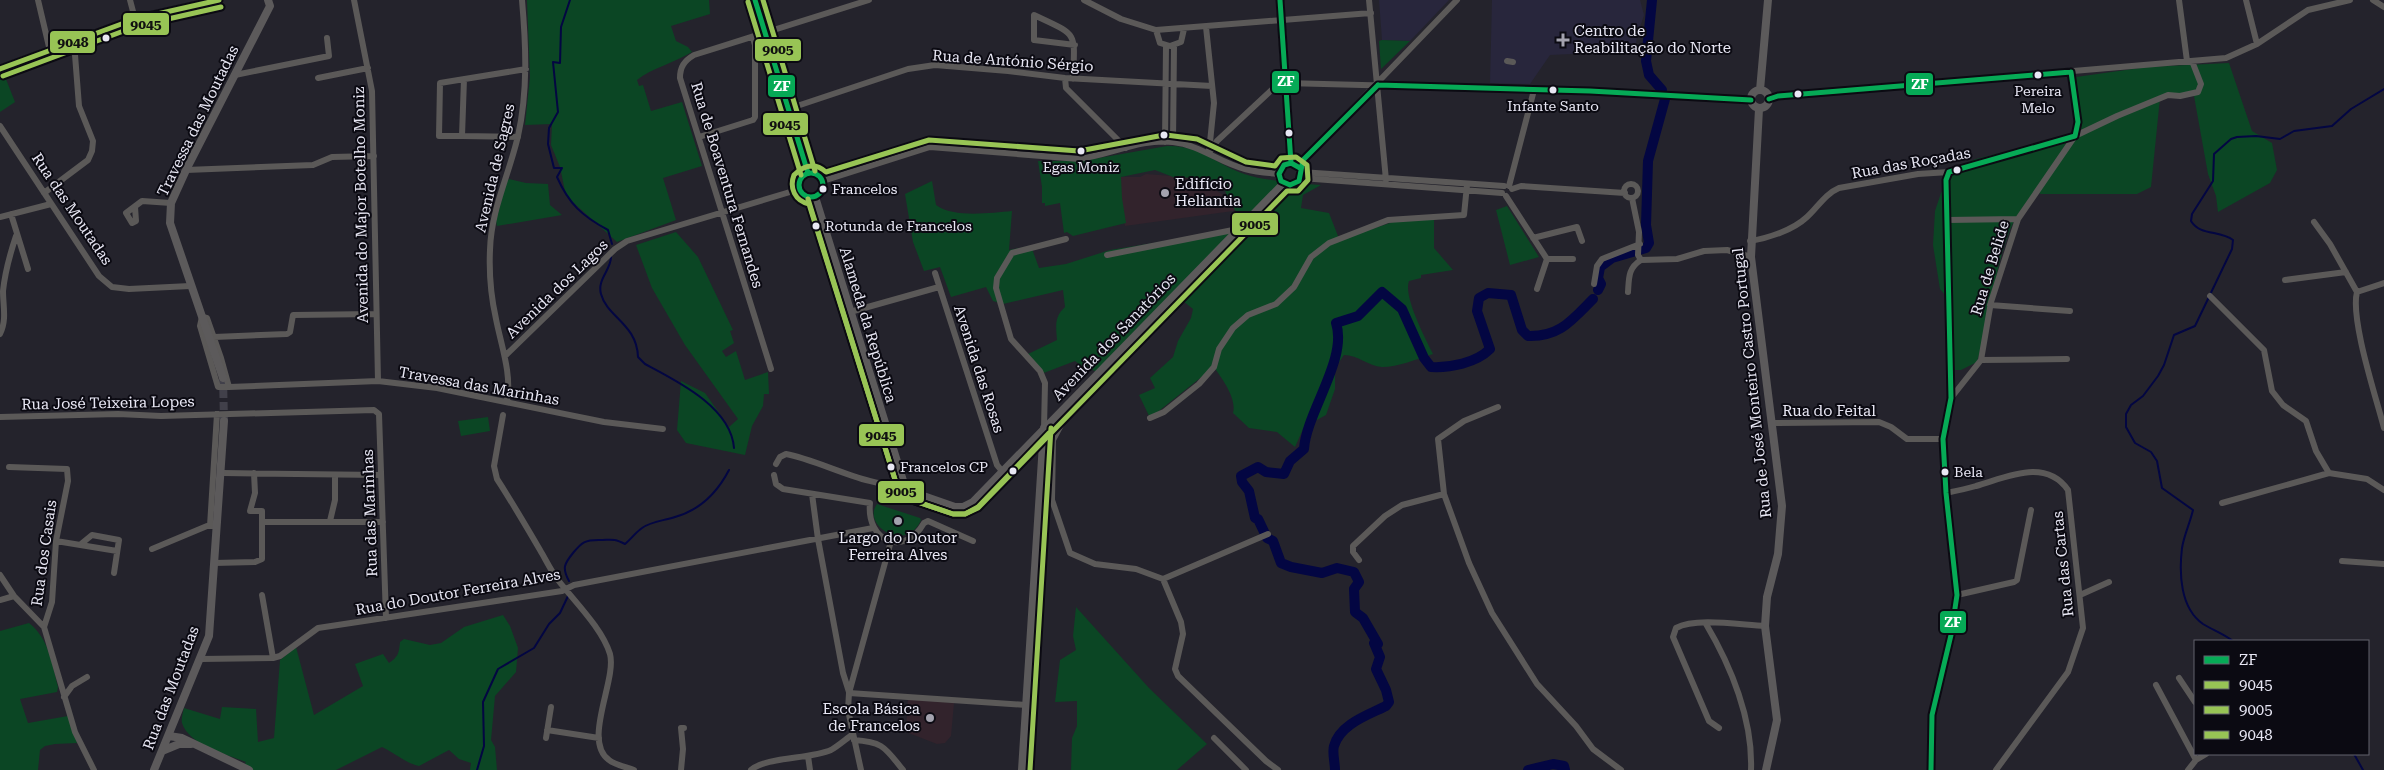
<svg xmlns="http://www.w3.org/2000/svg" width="2384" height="770" font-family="'Roboto Serif',serif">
<rect width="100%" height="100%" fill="#24232c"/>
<path fill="#28263c" d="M1379,0H1449L1410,41L1382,40Z
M1492,0H1640L1644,15L1637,36L1635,51L1550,55L1530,84L1490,83Z"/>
<path fill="#32232c" d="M1146,174L1185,177L1202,182L1225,196L1237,207L1233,211L1125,226L1116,177H1140Z
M908,698L954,703L951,736L945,743L937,744L906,732Z"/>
<path fill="#0b4624" d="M527,0H709L710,14L671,26L676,41L688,47L692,52C674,63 652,68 637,80L639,86L643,85L651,111L682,102L702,166L663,178L676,220L617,242L566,196L560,167L551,145L552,124L525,125L530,77Z
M1379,41L1382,40L1410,41L1381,69Z
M2229,63L2252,131L2272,143L2277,170L2270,183L2218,212L2216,196L2208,174L2194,96L2160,98L2151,187L2137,194H2041L2035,191C2026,203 2016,215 2010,230C1993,272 1991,318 1977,362L1961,370H1955L1952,368L1951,302L1940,289L1933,245L1935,211L1941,193L1958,166L1976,159L2064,137L2080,127L2076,77L2147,67Z
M4,74L15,102L0,112V75Z
M1167,146C1203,145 1218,167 1251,176C1269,182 1283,177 1298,191L1306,184L1321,185L1303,195L1301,208L1329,213L1338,236L1342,239L1396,221L1434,218V248L1453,270L1421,275V278L1409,281C1403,296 1425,338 1433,354C1417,359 1398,367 1382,367C1368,366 1358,355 1344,355L1335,368V389L1326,415L1304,427L1295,447L1277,432L1249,428L1233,413C1237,398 1222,379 1214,367L1150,418L1139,395L1155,388L1150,378L1173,357L1178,341L1191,318L1193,309L1183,301L1105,375L1090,369L1088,371L1075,361L1041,374L1028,354L1057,340C1056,326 1054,317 1065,307L1063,290L1003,304L993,301L986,287L951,297L940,267L924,271L913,242L905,194L932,181L936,205C953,218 990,213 1012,211L1009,250L1031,246L1039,268L1066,264L1110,250L1228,231L1237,224L1240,217L1228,200L1224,187L1220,184L1200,178L1173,177L1155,170L1121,177L1122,198L1126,223L1073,236L1067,232L1064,233L1060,203L1045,206V203H1042V187L1038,161H1082Z
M509,179L526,183L548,184L550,205L562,215L497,226L496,221L506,183Z
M1507,206L1539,257L1510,265L1496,210Z
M676,232L698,257L733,330L730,331L734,343L722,351L726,357L736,351L745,380L768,372L769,394H764L763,406L752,426L745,455L686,443L677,430L681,381L705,393L729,427L738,419L685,345L652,288L636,245Z
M488,417L490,431L461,436L458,421Z
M877,504L920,518L921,520C906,554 861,525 877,504Z
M1076,607L1149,688L1207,744L1177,770H1071L1072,738L1077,726V701L1055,702L1060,660L1076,650L1073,636Z
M503,615L510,626L518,648L516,672L495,696L491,740L495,747L497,770H470L471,763L459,759L449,750L419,766C405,763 395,753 382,747L336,770H241L246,762C226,754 189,745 182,723C181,719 183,712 184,708L220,719L222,707L256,709L258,742L274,738L280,660L296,647L314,715L363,686L355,664L383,654L389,663C398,657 399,653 400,642L404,639L430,645L441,643L464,627Z
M29,623C49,639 52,663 58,687L57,692L20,699L28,723L68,716L77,743L55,744L45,746L40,750L38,770H0V631Z"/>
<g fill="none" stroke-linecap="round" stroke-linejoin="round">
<path stroke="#030642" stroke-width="2" d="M570,0L561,27L560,63L553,62L558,112L549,128L548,144L554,168H562L557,177C569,204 582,216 608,230L612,244
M611,257C611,270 597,279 601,294C607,317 637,324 638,357L645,364C677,381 731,407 734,448
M569,581C562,568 564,564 573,553C582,542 585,540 599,540C612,540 613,538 625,544C631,539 636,532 642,528C652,521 663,521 675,517C700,510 717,493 729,470
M2233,641C2224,634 2213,630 2203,624C2180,608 2179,573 2182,548C2184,535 2190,523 2193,510L2162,488L2157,461L2151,452L2135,443L2126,427V414L2131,405L2143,396L2158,376L2164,365L2174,335L2195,326L2232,249L2233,240C2220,230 2200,236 2191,221L2192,214L2213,181L2214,154L2231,139L2237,137L2256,136L2280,139L2294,131L2332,126L2351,109L2384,89
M2354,754L2363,770
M477,770L484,746L483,702L498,669L534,648L549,624L560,613L568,596"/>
<path stroke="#030642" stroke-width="10" d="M1652,0L1646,61L1649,75L1662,90
M1598,290L1601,284L1598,278L1600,267L1612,258L1646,248L1649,243L1646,225L1648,161L1665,99
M1335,770C1335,763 1332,752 1334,746C1340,724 1368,715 1386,706L1389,702L1386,690L1376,669L1380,657L1374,643L1378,644L1363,618L1355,612L1354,589L1359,582L1354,572L1337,568L1322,573L1291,567L1281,563L1273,541L1267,538L1258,519L1255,518L1249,491L1242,482L1241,476L1258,467L1266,472L1284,474L1290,461L1304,449C1306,413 1348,359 1336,323L1358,316L1382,292L1402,309L1424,358L1431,367C1450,368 1476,363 1490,349L1477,311L1479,298L1488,293L1511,295L1522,330L1528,336C1560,337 1572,320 1593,299
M1528,770L1553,764L1564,766L1565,770"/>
<path stroke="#41404a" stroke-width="8" stroke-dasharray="8 4" stroke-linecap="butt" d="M223,378L224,421"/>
<path stroke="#5b5958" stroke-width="6" d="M38,0L50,51
M130,0L135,19
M354,0L372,91L378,381
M1084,0L1121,19L1156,30L1371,13
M1369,0L1386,180
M2179,0L2187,61
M2246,0L2257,44
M2373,0L2384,7
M1206,27L1214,103L1209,152
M1156,30L1160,43L1170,46L1181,42L1184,29
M1507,61L1513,62
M235,75L329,56L327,38
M318,78L368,68
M1065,78L1066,88L1126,148
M464,79L462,136H439L440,83L526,69
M1073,79C1075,30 1078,36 1034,15V40L1075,45
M1769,99L1778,96L2226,58L2257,44L2308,10L2350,0
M788,109L908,69L935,65L1008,71L1065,78L1212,86
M0,126L99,276L112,287L129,289L190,286
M462,136L518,137
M699,137L753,120L755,117V45L753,38
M1165,142L1166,46
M1173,142L1174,46
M1209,153L1217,141L1278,84L1285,83L1590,91L1751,100
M1300,168L1303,160L1457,0
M186,170L313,165L332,157L374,156
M1301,172L1504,186
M1949,172L1946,180L1951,397
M1301,178L1502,193
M823,181L930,147L1079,159C1110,155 1142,138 1173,142C1200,145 1220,163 1245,169C1256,172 1268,173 1279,174
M1624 191a7 7 0 1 1 14 0a7 7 0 1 1-14 0Z
M1509,186L1534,90
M1512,189L1521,186L1625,193
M44,193L88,160L92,151L93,141L79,106L74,42
M1506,196L1547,259H1573
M1632,198L1639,232L1638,255L1641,260L1677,259L1704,251L1727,250L1751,257
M135,207L136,221L132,223L126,213L142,201L171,203
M11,214L28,269
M0,217L51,204
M1947,220L2018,219
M2314,222L2330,244L2357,292
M1533,238L1577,227L1582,241
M1750,241C1769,238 1793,230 1807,217C1818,207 1825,194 1839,188L1918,174L1949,172L2075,136L2117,116L2168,95L2180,96L2198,92L2201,84L2192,61
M1107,255L1238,229
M935,273L997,465L1002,471
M2285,280L2346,272
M2384,283L2357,292C2350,319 2376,397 2384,428
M1594,284L1597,266L1602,259L1640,244
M1537,289L1547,259
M1628,292C1629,278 1628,268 1641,260
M2210,296L2264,350L2272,391L2283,405L2306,421L2316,451L2329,473L2367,479L2384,490
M1990,305L2070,311
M850,312L939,287
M0,334C7,320 3,306 3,291C5,272 10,254 16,236
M214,337L287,334L290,332L293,315L376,314
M505,356L615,249L627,241L800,189
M1981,360L2067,359
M771,369L680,78C680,67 684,61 694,55L869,0
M229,387L221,358L207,318L202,317L200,326L218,387H229L378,381L437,388L604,422L663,429
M1074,399L1075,408L1062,423L1053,440L1052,500L1070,553L1095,564L1136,569L1163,579L1181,622L1183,634L1175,669L1178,676L1266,761L1278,770
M507,401C512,374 501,345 496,319C491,297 489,272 490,250C491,210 509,175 518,136C528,91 526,46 522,0
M1498,407L1464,421L1438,439L1444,494L1469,563L1492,613L1537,684L1576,726L1593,749L1621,770
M503,415L494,466L497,479C512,502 526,526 540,550C546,560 551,571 558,580C574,601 602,628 610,654C617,680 582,741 609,760C615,765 626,767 634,770
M0,417L118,414L161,416L374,410L379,414L386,618
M1150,418L1164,412L1199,384L1214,367L1219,349L1233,328L1248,315L1276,304L1294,287L1311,257L1329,243L1388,220L1464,215L1467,185
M1771,423L1879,422L1891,427L1907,439H1943
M1044,428L1045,383L1040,371L1011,339L996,288L997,278L1012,253L1066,239
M776,464L780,457L786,454C820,460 872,490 904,484
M9,467L67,469L68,481L56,541L52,602L44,627L75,732L94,770
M223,473L381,475
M774,475L776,484L783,489L870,503C866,541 904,558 924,523L928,521L973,541
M1946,493C1956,491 1966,489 1976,486C2005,478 2045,457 2068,490L2083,628L2068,672L1996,770
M812,494L818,539L843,673L849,692
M2222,503L2329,473
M330,521L335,500V475
M264,522H383
M210,526L217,414
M56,541L117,551
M81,544L92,535L119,540L114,573
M152,549L207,526H216L218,521
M1359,560L1353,552V546L1385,516L1402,505L1444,494
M2342,561L2384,564
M214,563L255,562L262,559V511H250L255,493L254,473
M0,575L14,596L44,627
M1163,579L1268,534
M262,595L273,658
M1957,595L2014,582L2017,580L2031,510
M2080,595L2109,582
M0,600L14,596
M1706,624C1731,666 1753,720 1751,770
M201,659L273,658L280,656L318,628L562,591L574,585L873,528
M2179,678L2195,702
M2156,685L2196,760
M849,693L1026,705
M64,697L72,686L87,677
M1719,728L1709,721L1673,637L1676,628C1696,617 1741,625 1765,626
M547,730L599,738
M546,738L551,707
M1214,738L1246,770
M854,740C884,742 885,748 903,770
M808,756L810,770
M681,770L683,749L681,728H684
M751,770C765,757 811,759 831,750C838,746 846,739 853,734
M861,770L848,710L849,693L891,541
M1931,770L1932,715L1956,610L1955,571L1946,493L1943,439L1951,398L1981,360L1991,302L2018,219L2075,136L2078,122L2071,72
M2188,770L2196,760L2206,754"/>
<path stroke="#5c5a5b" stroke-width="8" d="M755,0L808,173
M1280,0L1291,163
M0,69L135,19L219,0
M1751 99a9 9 0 1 1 18 0a9 9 0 1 1-18 0Z
M1760,90L1768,0
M1759,109L1751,257L1782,506L1778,554L1767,597L1765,626L1777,720L1766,770
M1279 174a11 11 0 1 1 22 0a11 11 0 1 1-22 0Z
M799 185a12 12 0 1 1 24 0a12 12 0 1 1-24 0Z
M815,197L904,484L909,491L955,507H963L973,502L1284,183
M223,378L170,223L171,203L186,170L270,6L268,0
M169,736L182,738L249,770
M162,751L179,744H191
M154,770L209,636L224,421
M1022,770L1044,428"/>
<g stroke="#0b0a12" stroke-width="9">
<path id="bus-1" d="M755,0L808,173
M1280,0L1291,163
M2071,72L2078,122L2075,136
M1378,85L1590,91L1751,100
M1769,99L1778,96L2071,72
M1300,168L1291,163L1284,165L1279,174L1281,181L1290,185L1299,181L1303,160L1378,85
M1949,172L2075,136
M799 185a12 12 0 1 1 24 0a12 12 0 1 1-24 0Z
M1931,770L1932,715L1951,635L1957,595L1946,493L1943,439L1951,398L1946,180L1949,172"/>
</g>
<g stroke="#0b0a12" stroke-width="9">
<path id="bus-2" d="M748,2L801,175
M3,76L137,26L221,7
M808,199L897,486L906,498L953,514H965L978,507L1049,433
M1030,770L1051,428"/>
</g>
<g stroke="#0b0a12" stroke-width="9">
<path id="bus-3" d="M763,0L815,171
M1164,135L1079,151L929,140L826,172C815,162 804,165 794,175C789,188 795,201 809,204L897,486L906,498L953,514H965L978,508L1287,191H1298L1308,180L1307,165L1296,157L1281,158L1275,166L1246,162L1197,139L1166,135"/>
</g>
<g stroke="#0b0a12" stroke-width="9">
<path id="bus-4" d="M0,69L135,19L219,0"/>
</g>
<use href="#bus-1" stroke="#06aa56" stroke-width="5"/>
<use href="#bus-2" stroke="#98c455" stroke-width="5"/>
<use href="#bus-3" stroke="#98c455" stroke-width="5"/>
<use href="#bus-4" stroke="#98c455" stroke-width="5"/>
</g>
<g fill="#e8e7f4" stroke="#0b0a12" stroke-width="2">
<circle cx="106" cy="38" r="4.5"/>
<circle cx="2038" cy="75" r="4.5"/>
<circle cx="1553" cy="90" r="4.5"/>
<circle cx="1798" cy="94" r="4.5"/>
<circle cx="1289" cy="133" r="4.5"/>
<circle cx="1164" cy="135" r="4.5"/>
<circle cx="1081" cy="151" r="4.5"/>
<circle cx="1957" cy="170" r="4.5"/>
<circle cx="823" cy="189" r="4.5"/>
<circle cx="816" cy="226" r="4.5"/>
<circle cx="891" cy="467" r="4.5"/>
<circle cx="1013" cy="471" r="4.5"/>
<circle cx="1945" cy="472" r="4.5"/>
</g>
<g fill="#a3a2ae" stroke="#0b0a12" stroke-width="2">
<path d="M1560.5 32.5h5v5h5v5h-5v5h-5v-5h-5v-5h5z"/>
<circle cx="1165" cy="193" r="5"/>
<circle cx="898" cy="521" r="5"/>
<circle cx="930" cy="718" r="5"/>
</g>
<g text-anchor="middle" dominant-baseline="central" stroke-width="4" stroke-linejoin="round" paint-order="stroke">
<g font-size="14" fill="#e8e7f4" stroke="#0b0a12" text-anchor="start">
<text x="2038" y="91" text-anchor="middle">Pereira<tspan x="2038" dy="17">Melo</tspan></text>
<text x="1553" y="106" text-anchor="middle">Infante Santo</text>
<text x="1081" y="167" text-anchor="middle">Egas Moniz</text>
<text x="832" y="189">Francelos</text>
<text x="825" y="226">Rotunda de Francelos</text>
<text x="900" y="467">Francelos CP</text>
<text x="1954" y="472">Bela</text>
</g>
<g font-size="15" fill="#e8e7f4" stroke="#0b0a12" text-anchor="start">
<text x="1574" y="31">Centro de<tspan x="1574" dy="17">Reabilitação do Norte</tspan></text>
<text x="1175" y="184">Edifício<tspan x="1175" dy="17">Heliantia</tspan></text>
<text x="898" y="538" text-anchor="middle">Largo do Doutor<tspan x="898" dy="17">Ferreira Alves</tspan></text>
<text x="920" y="709" text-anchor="end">Escola Básica<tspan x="920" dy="17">de Francelos</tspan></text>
</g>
<g font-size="15" fill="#e8e7f4" stroke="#0b0a12">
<text transform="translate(1013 61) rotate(4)">Rua de António Sérgio</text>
<text transform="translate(198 121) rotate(-64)">Travessa das Moutadas</text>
<text transform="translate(1911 163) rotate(-10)">Rua das Roçadas</text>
<text transform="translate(495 168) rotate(-77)">Avenida de Sagres</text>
<text transform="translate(727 185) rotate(73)">Rua de Boaventura Fernandes</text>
<text transform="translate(361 205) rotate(-91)">Avenida do Major Botelho Moniz</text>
<text transform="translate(72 209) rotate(56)">Rua das Moutadas</text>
<text transform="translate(1990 268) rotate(-73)">Rua de Belide</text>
<text transform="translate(557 289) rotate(-44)">Avenida dos Lagos</text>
<text transform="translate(868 325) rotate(73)">Alameda da República</text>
<text transform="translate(1114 337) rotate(-46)">Avenida dos Sanatórios</text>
<text transform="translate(979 369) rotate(72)">Avenida das Rosas</text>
<text transform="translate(1752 383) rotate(-96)">Rua de José Monteiro Castro Portugal</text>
<text transform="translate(479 386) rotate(10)">Travessa das Marinhas</text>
<text transform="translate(108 403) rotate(-1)">Rua José Teixeira Lopes</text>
<text x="1829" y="411">Rua do Feital</text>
<text transform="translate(370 513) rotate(-92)">Rua das Marinhas</text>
<text transform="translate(44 553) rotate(-82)">Rua dos Casais</text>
<text transform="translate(2063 564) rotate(-96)">Rua das Cartas</text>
<text transform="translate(458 592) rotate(-10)">Rua do Doutor Ferreira Alves</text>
<text transform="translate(171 688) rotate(-69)">Rua das Moutadas</text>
</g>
</g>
<g stroke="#0b0a12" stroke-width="2">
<rect x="122" y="12" width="48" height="24" rx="5" fill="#98c455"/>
<rect x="49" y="30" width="47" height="24" rx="5" fill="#98c455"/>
<rect x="754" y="38" width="48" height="24" rx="5" fill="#98c455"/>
<rect x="1271" y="70" width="29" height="24" rx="5" fill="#06aa56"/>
<rect x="1905" y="72" width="29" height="24" rx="5" fill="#06aa56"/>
<rect x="767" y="74" width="29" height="24" rx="5" fill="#06aa56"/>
<rect x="762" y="112" width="47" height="24" rx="5" fill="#98c455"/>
<rect x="1231" y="212" width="48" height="24" rx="5" fill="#98c455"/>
<rect x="858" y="423" width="47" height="24" rx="5" fill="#98c455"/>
<rect x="877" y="480" width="48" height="24" rx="5" fill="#98c455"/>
<rect x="1939" y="610" width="28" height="24" rx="5" fill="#06aa56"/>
</g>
<g font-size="14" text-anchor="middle" font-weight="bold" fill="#fff">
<text x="1286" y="86">ZF</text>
<text x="1920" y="89">ZF</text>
<text x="782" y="91">ZF</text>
<text x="1953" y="627">ZF</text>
</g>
<g font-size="14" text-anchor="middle" font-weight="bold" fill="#111">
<text x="146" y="29">9045</text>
<text x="73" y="47">9048</text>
<text x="778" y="54">9005</text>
<text x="785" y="129">9045</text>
<text x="1255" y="229">9005</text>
<text x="881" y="440">9045</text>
<text x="901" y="496">9005</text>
</g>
<rect x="2194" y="640" width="175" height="115" fill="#0b0a12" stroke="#63626c"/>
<rect x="2204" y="656" width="25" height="8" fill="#06aa56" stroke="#63626c"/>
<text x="2239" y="665" font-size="15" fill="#e8e7f4">ZF</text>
<rect x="2204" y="681" width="25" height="8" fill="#98c455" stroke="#63626c"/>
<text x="2239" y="690" font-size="15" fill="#e8e7f4">9045</text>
<rect x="2204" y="706" width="25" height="8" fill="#98c455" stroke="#63626c"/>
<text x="2239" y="715" font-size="15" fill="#e8e7f4">9005</text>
<rect x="2204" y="731" width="25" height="8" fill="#98c455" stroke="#63626c"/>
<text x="2239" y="740" font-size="15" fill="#e8e7f4">9048</text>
</svg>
